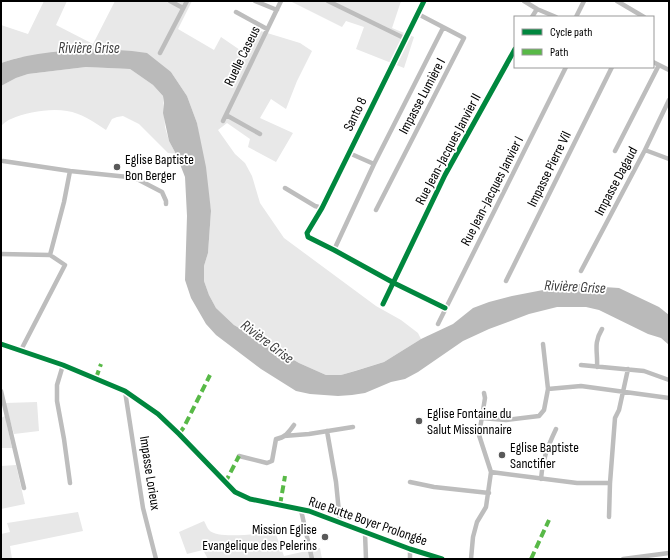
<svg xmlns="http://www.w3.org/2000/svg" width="670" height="560" font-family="'Sofia Sans Condensed',sans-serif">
<rect width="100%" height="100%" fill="#fff"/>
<path fill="#e8e8e8" d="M44,1H67L56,25L93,44L115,1H192L178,29L214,50L221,37L240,50L254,29L300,43L312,51L297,81L286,109L271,99L260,118L293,133L276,162L248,147L250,139L227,123L218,130L235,154L245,163L252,176L260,203L284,238L376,306L401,320L418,333L421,339L384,362L341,375H326L299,363L234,325L216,308L209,295L204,281V266L208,253L211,211L197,123L187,96L171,72L74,50L17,58L1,63V25L28,34Z
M292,1H401L392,28L414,37L404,68L356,49L364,27L346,21L342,27L292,2Z
M86,67L130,69L153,85L163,96L165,127L169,141L176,154L168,153L139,124L123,116L117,117L112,119L106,130C94,122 81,113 67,111C50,108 27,112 11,119C8,120 4,123 1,126V86L16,78L28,74Z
M37,402L39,431L14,434L5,403Z
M5,416L12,448H1V418Z
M16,465L25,504L1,509V466Z
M78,512L83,531L10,546L12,559H1V534L10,532L7,523Z
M204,521C206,524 207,528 209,530C218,540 261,533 275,532L284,556L320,548L322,559H208L203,550L187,554L179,532Z"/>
<path fill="#bababa" d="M102,49L132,51L147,53L171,72L187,96L197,123L206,167L211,211L208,253L204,266V281L209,295L216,308L234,325L299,363L326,375H341L355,371L384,362L421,339L453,324L473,308L489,302L512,296L574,284H590L604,287L619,288L659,307L669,315V345L661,338L648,334L599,310L586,307H557L529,314L489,329L463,341L418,372L405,379L391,382L365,393L352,395L338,396L310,394L296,391L261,369L216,335L206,324L191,298L185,280L187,216L185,177L176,154L169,141L163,113L164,103L163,96L153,85L130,69L86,67L28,74L16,78L1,86V63C33,52 68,50 102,49Z"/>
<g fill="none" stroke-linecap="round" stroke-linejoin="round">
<path stroke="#bdbdbd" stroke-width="4.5" d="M170,1L183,8
M255,1L277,10
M328,1L406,39
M424,1L322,208L307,233L308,237L334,250L394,283L445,308
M524,1L537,9L556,17
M617,1L644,17
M236,12L267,29
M532,17L537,9
M576,17L584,1
M160,53L187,1
M653,62L669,70
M226,115L260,134
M223,121L281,1
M645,150L669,159
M615,151L659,65
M349,153L374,164
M3,161L70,171L128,177L137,179L162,192L166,201V204
M285,188L315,206L322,208
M376,210L464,38L418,14
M334,250L374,164L443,28
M1,254L50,255L65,265L21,350
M50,255L64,202L70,171
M581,271L645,150L669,100
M506,281L612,67
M383,304L445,175L515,49
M438,324L566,67
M1,344L63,365L125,391L158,414L179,434L235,492L250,499L309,511L410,549L442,559
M543,344L548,389
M63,365L57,385V401L64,439L70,483
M581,365L644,371L669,380
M597,367C598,351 593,344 602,329
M1,391L24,488
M125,391L143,508L156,559
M481,418L506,420L539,416L544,410L548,389L581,386L669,398
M327,431L336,482L340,522
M284,436L309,434L353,427
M239,456L267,463L272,461L276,439C285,438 289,432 294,425
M491,472L577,483H610
M541,479C542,460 548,446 556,429
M410,482L434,487L489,493
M301,510L312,559
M609,517L610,483L615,418L619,410L628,369
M365,533L366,559
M410,549V559
M471,559L473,537L477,522L486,507L491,472L479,435L485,398L484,393
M623,559L669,553"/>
<path stroke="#58b947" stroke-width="4" stroke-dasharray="8 4" stroke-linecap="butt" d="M96,378L101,364
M179,434L184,427L210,375
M225,483L239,456
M280,505L285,476
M531,559L549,520"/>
<g stroke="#fff" stroke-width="8">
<path id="cycleway" d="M424,1L322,208L307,233L308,237L334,250L394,283L445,308
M383,304L445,175L515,49
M1,344L63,365L125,391L158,414L179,434L235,492L250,499L309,511L410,549L442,559"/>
</g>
<use href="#cycleway" stroke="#00873e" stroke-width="5"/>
</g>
<g fill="#595959" stroke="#fff" stroke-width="1.5">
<circle cx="117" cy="167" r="4"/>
<circle cx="419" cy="421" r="4"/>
<circle cx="502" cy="455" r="4"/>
<circle cx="325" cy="537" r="4"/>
</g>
<g text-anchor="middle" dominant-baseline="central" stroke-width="3.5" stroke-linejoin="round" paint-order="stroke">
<g font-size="14" fill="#000" stroke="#fff">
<text transform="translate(242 56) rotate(-64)">Ruelle Caseus</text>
<text transform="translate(422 96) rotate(-62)">Impasse Lumière I</text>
<text transform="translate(355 114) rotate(-64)">Santo 8</text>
<text transform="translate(448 149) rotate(-62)">Rue Jean-Jacques Janvier II</text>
<text transform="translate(549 169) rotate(-64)">Impasse Pierre Vil</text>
<text transform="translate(616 181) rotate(-62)">Impasse Dagaud</text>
<text transform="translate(492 191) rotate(-63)">Rue Jean-Jacques Janvier I</text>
<text transform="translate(150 473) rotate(81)">Impasse Lorieux</text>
<text transform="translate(368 521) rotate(19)">Rue Butte Boyer Prolongée</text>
</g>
<g font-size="14" fill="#000" stroke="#fff" text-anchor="start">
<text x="125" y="159">Eglise Baptiste<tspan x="125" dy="16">Bon Berger</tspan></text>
<text x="427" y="413">Eglise Fontaine du<tspan x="427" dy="16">Salut Missionnaire</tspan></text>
<text x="510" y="447">Eglise Baptiste<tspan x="510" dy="16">Sanctifier</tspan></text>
<text x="317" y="529" text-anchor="end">Mission Eglise<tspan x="317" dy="16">Evangelique des Pelerins</tspan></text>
</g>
<g font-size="15" font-style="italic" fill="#3d3d3d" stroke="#fff">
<text x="89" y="48">Rivière Grise</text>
<text transform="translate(575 287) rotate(3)">Rivière Grise</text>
<text transform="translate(267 342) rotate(37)">Rivière Grise</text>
</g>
</g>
<rect width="670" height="560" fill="none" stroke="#000000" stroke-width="4"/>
<rect x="514" y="16" width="140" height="52" fill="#ffffff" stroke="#999999"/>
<rect x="522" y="29" width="20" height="6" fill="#00873e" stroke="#999999"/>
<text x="550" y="36" font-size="12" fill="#000000">Cycle path</text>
<rect x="522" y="49" width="20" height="6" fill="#58b947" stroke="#999999"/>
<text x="550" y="56" font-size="12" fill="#000000">Path</text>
</svg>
